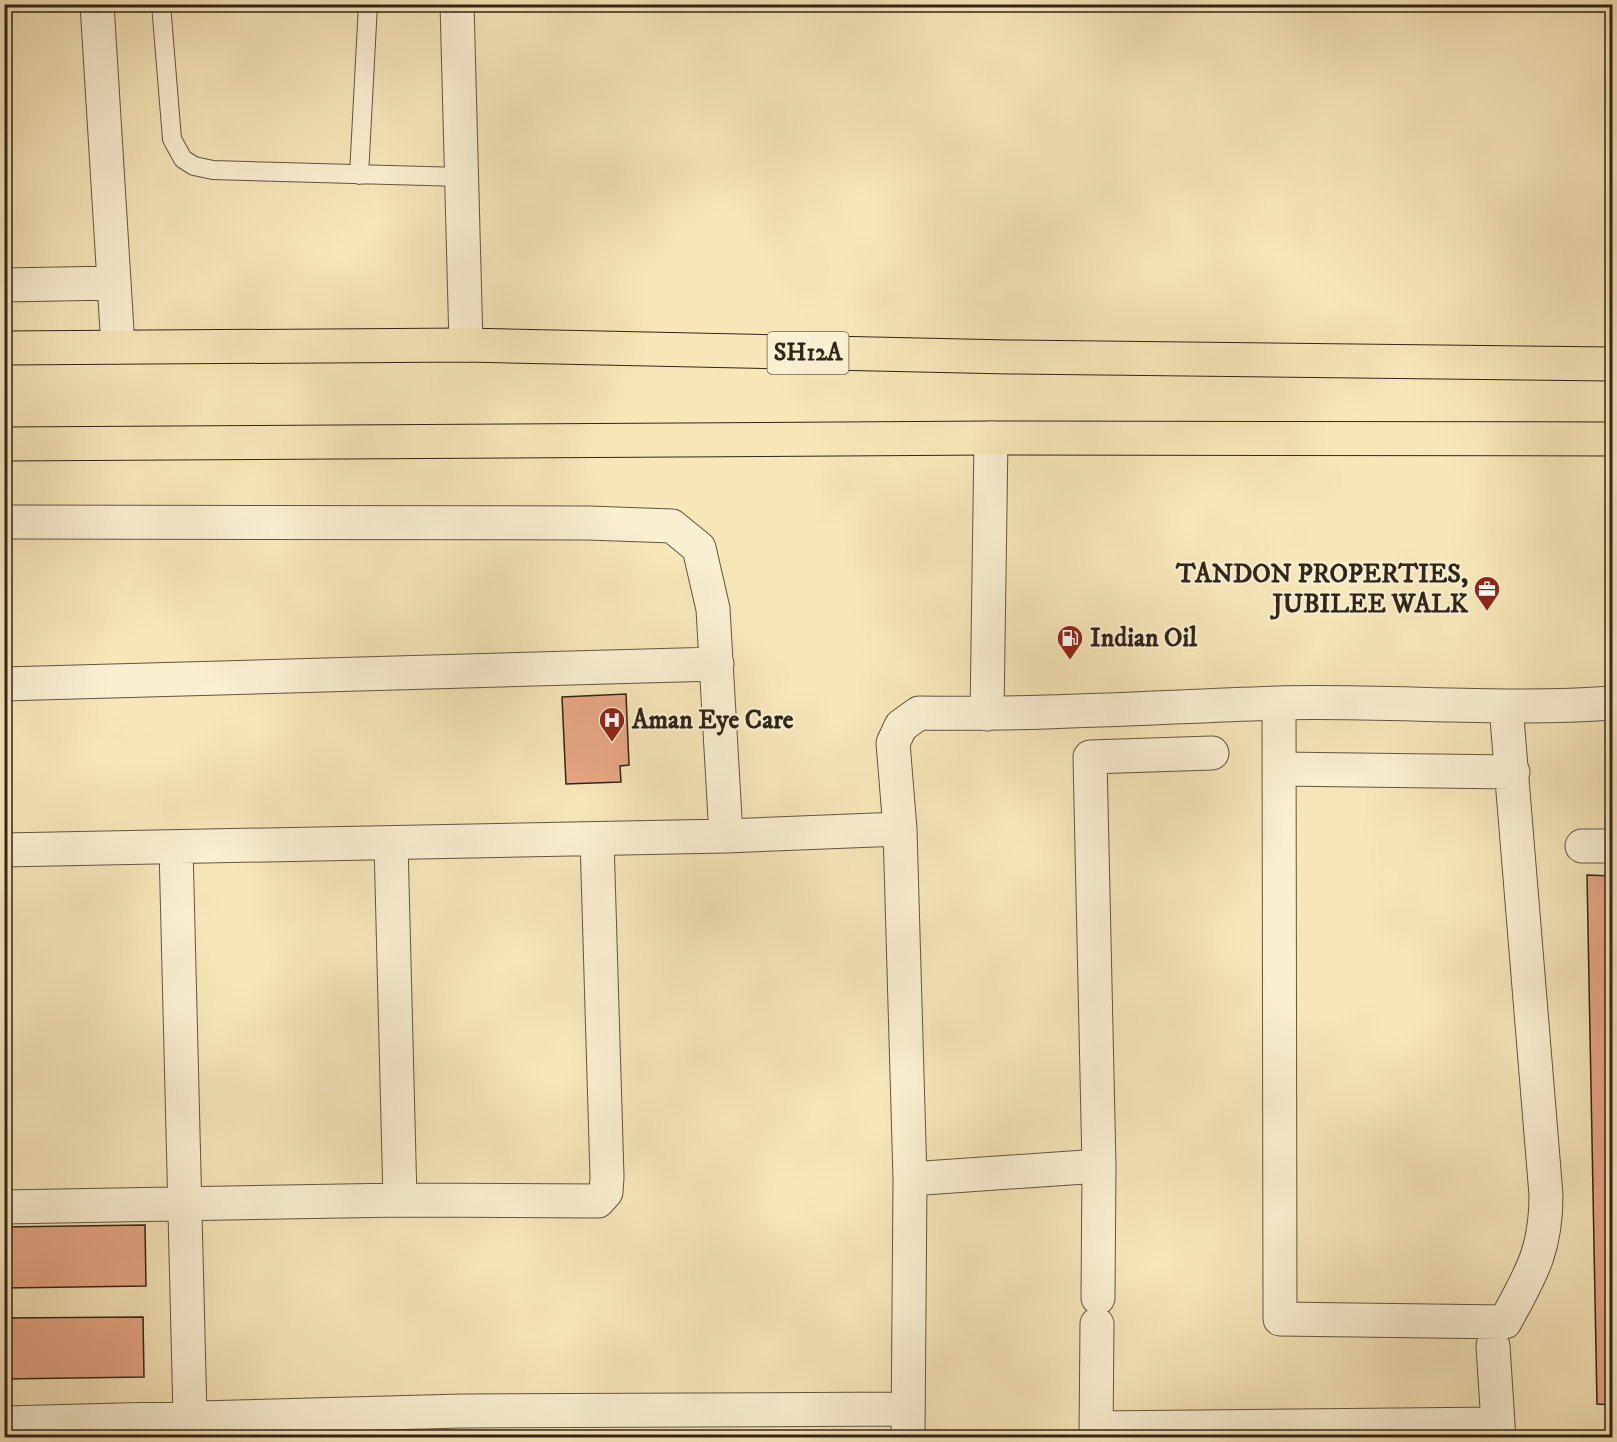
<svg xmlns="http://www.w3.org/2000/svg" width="1617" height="1442" font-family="'IM FELL DW Pica',serif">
<rect width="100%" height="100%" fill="#f6e6b8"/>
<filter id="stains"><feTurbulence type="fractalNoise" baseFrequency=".00333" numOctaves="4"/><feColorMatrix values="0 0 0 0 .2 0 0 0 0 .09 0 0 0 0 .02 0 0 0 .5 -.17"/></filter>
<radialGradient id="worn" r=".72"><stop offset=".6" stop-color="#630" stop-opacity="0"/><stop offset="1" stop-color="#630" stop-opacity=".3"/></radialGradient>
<path fill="#e7a684" stroke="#31241a" stroke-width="1.5" d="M626,694L629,765L620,766L621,782L566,784L562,697Z
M1587,875L1612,876V1405L1597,1404Z
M145,1225L146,1286L4,1288V1227Z
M143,1317L144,1377L4,1379V1318Z"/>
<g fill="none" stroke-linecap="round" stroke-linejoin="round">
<g stroke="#625442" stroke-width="20">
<path id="service" d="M161,4L172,139L183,159L194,166L213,170L462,177
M359,175L368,4"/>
</g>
<g stroke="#625442" stroke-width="35">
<path id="minor" d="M97,4L118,347
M457,4L466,345
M4,285L114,283
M4,522L588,523L672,526L699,548L713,609L726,836
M4,684L717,664
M1279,703L1280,1319L1505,1322C1531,1274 1546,1251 1546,1195L1506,706
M987,714L991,438
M1279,769L1513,772
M391,843L400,1200
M1582,846H1612
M176,847L190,1416
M4,850L726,836L900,829
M910,1179L1099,1166L1090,757L1212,753
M4,1207L400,1200L598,1201L606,1192L607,1177L597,839
M1098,1298L1099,1166
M1493,1346L1498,1424
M4,1423L462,1411L907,1409
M1097,1428L1498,1424L1499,1438
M908,1438L910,1179L900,829L893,743L901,726L919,713C1039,715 1157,707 1277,703C1389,700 1501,711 1612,703
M1096,1438L1097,1324"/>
</g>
<g stroke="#31241a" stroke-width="35">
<path id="primary" d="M4,348L466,345L1009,357L1612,364
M4,444L991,438L1612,439"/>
</g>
<use href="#service" stroke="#f9efd1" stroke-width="18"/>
<use href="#minor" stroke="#f9efd1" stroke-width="33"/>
<use href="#primary" stroke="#f6e6b8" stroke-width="33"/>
</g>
<defs>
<g id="office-pin" transform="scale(1.35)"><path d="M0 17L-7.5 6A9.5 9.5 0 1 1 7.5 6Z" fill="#8f2418" stroke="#f9efd1"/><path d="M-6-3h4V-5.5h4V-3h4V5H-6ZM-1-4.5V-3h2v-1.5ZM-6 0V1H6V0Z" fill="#fff"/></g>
<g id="fuel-pin" transform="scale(1.35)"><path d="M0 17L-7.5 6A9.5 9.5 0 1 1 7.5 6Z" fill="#8f2418" stroke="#f9efd1"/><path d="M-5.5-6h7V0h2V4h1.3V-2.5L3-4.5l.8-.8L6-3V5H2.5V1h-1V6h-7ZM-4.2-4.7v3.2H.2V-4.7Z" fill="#fff"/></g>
<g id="hospital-pin" transform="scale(1.35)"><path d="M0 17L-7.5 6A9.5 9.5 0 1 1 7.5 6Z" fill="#8f2418" stroke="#f9efd1"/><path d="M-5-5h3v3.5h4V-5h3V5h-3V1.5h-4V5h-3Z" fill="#fff"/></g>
</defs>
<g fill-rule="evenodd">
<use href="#office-pin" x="1487" y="589"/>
<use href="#fuel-pin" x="1070" y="638"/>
<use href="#hospital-pin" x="612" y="720"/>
</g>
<g text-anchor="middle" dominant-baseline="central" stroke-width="4.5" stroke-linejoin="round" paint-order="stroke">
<rect fill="#f9efd1" stroke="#6d6151" stroke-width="1.5" x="767.5" y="332" width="81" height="42" rx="4.5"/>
<g font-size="24" font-weight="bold" fill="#31241a">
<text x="808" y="353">SH12A</text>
</g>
<g font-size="26" font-weight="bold" fill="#31241a" stroke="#f9efd1" text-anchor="start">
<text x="1468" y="574" text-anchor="end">TANDON PROPERTIES,<tspan x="1468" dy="30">JUBILEE WALK</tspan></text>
<text x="1090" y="638">Indian Oil</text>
<text x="632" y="720">Aman Eye Care</text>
</g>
</g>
<rect width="1617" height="1442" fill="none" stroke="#f6e6b8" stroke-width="24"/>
<rect x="6" y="6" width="1605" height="1430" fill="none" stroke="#31241a" stroke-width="3"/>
<rect x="12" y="12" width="1593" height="1418" fill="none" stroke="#31241a" stroke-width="1.5"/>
<rect width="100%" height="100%" filter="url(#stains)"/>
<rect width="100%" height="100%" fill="url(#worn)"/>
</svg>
